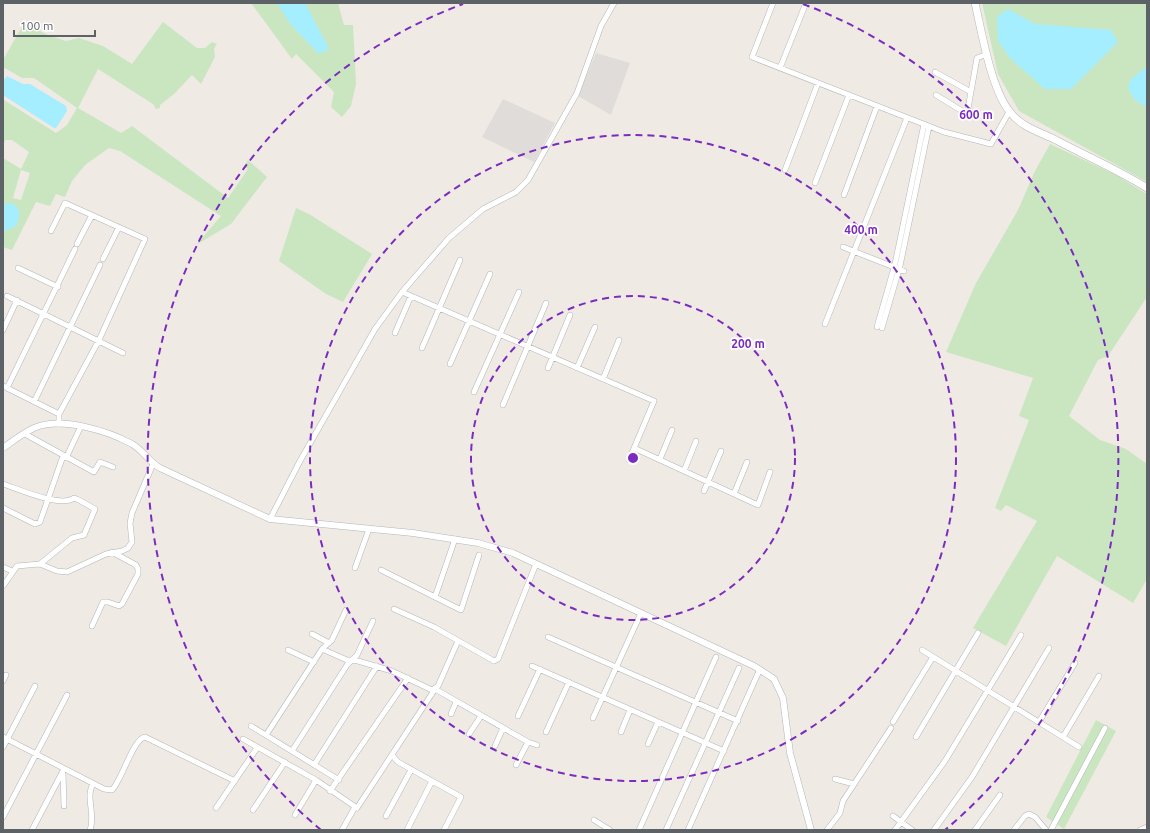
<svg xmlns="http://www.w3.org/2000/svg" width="1150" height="833" font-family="Ubuntu,sans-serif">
<rect width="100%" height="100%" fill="#efeae4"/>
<path fill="#e0dcd9" d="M596,53L630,63L611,115L578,96Z
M503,99L555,123L534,162L482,137Z"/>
<path fill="#cae6c0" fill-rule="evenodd" d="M251,3H338L344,25H353L356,84L351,106L342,117L331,107L334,92L296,54L292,59Z
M982,3H1147V182L1019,111L998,74Z
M163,22L197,48H205L212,42L217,44L214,49L215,57L201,84L192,75L174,94L160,105V108L156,109L153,104L98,69L78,108L121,133L132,126L228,198L248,169L244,166L248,160L267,177L231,224L196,245L221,216L120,151L109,148L85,165L72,181L65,197L56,194L50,206L36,202L12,250L3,247V158L21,169L29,152L12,140H5L3,146L4,100L56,133L67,125L77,108L34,78H22L3,67V60L24,23L48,35L66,41L79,38L103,46L132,64ZM21,170L30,173L21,200L13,198Z
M1050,144L1116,175L1147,194V297L1108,356L1098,360L1069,416L1100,440L1126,449L1147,464V579L1133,603L1057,556L1006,646L973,628L1037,521L1006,505L1001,511L995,508L1029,420L1019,416L1033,378L946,352L976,283L1018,210L1034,173Z
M296,208L309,214L372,254L343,302L326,294L279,261Z
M1096,720L1116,731L1064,829L1046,817Z"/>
<path fill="#a4eeff" d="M277,3H305L329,49L319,54L291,25Z
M1008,9L1035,24L1111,30L1118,42L1071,89H1045L1010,58L998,41L997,17Z
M1147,66V108L1134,99L1128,88L1131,79Z
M7,76L23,84H30L66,106L67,111L56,128H54L3,95V81Z
M11,203C22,208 20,217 16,226L3,232V204Z"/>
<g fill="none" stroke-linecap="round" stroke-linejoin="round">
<g stroke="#b2b6b9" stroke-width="6">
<path id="minor" d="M773,3L752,57L944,132L991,144L1009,112
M780,68L806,3
M935,72L971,92
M936,95L967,114L977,58L987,54
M785,170L818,83
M815,183L849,95
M844,195L877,106
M51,231L65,203L145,239L99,340L59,414V424
M77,244L92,215
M843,247L904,271
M103,259L119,227
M18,268L58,287
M402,292L654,401L629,460
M7,296L123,353
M825,324L907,118
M877,327L895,264L924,124
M882,328L900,266L929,126
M3,330L17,300
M395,333L411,296
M422,348L460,260
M450,364L490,274
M548,368L570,315
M577,368L595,327
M603,379L619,340
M3,386L59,414
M7,388L75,249
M474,392L519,292
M34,402L100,265
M503,405L546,303
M25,434L94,472L100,462L113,467
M634,448L758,505L770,472
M66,458L81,426
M660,459L672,430
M684,471L696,441
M3,484C18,489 61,508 74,498L77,499L95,509L84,535L72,538L40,564
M704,491L721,451
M734,494L747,462
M3,508L35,524L40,522L63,456
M270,519L300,461L375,329L402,292L449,238L483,209L516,192L528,180L577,93L601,26L614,3
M3,567L12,571
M355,568L369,529
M381,570L461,610L479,555
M3,586L17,566L40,564L57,571L67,572L106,554L122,551L128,548L132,542L130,523L132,513L153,464
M435,597L455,539
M394,609L434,627L494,661L498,659L536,564
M92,626L103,602H108L119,606L122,604L138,574V569L136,565L112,552
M312,634L329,643
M548,637L738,721
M322,649L347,660L358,661L392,671L432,690L438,686L458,641
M288,650L314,662
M922,650L1079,747
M532,666L724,751
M3,681L6,675
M451,714L456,702
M518,716L540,669
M593,718L641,613
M893,722L933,657
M1039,722L1075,663
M251,726L339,780
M546,732L569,682
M621,732L630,710
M469,734L481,716
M266,735L322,649L332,640L346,610
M3,737L104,789L112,790C122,780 133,739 145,737L235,781
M916,737L978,633
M1063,737L1099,676
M243,739L316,780L357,808L435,689L528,742L537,745
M648,744L658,722
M495,746L503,728
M3,747L35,686
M292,751L347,665L357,655L373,621
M392,755L398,762L461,797L444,830
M314,765L377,666
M516,765L528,742
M63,773L64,806
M835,779L854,784
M330,791L408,678
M216,808L257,748
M253,810L285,762
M295,815L316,780
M386,816L411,770
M893,816L912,830
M3,817L67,695
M594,820L610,830
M32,830L64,769
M90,830C96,815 85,797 93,784
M342,830L355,807
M407,830L432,781
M639,830L716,657
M666,830L739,668
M688,830L760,669
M827,830L840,813L843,801L891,728
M895,830L945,761L1021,635
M934,830L972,777L1049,648
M975,830L1000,795
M1014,830L1025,816L1029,814L1035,817L1046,830
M1051,830L1105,728
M1140,830L1147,827"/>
</g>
<g stroke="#b2b6b9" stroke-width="7">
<path id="tertiary" d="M3,448C13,441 23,433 34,428C61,416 108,431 132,444C144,451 149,462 160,468L270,519L413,533L478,543L513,553L754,666L774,679L783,698L790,753L811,830"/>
</g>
<g stroke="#b3b9bc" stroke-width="8">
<path id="secondary" d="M975,3C982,33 991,89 1010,112C1021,127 1040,132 1056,140C1086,156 1118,170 1147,188"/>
</g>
<use href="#minor" stroke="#fff" stroke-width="5"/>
<use href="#tertiary" stroke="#fff" stroke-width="6"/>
<use href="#secondary" stroke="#fff" stroke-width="7"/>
</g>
<g fill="none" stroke="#7b2cbf" stroke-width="2" stroke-dasharray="7 5">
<circle cx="633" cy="458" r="162"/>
<circle cx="633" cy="458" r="323"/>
<path d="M321 830A485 485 0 0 1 463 4M803 4A485 485 0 0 1 945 830"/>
</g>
<circle cx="633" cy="458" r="6" fill="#7b2cbf" stroke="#fff" stroke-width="2"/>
<g font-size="12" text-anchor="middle" font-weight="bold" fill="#7b2cbf" stroke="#fff" stroke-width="3.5" stroke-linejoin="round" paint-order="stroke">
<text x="976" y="119">600 m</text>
<text x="861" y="234">400 m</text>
<text x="748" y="348">200 m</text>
</g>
<rect width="1150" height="833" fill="none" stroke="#5c6265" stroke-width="8"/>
<path d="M14 30v6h81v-6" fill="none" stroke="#5c6265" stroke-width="2"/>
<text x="20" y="30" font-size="12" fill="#5c6265" stroke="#ffffff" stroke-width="3" paint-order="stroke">100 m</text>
</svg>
